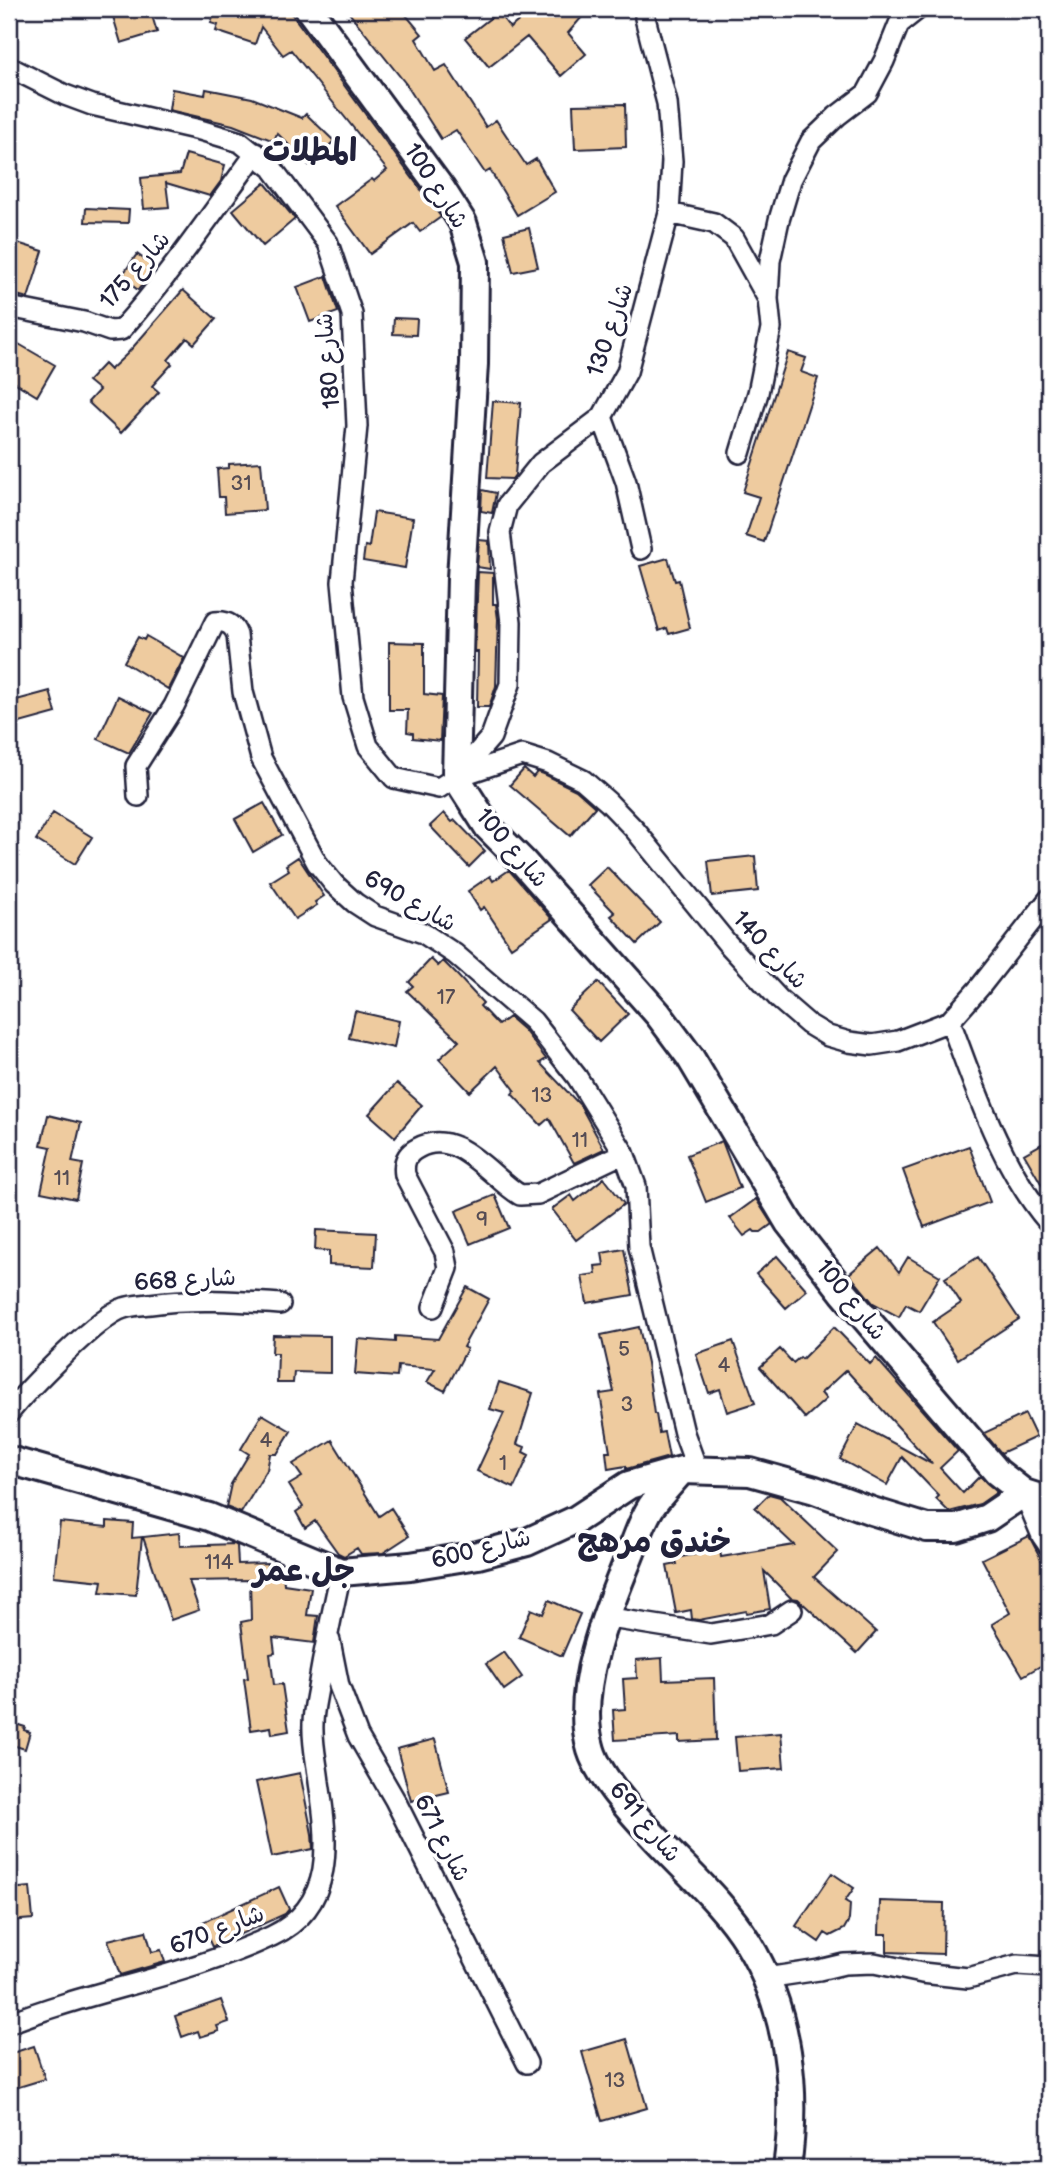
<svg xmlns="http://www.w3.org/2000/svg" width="1058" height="2177" font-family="'Balsamiq Sans','Playpen Sans Arabic',sans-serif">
<rect width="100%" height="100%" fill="#fff"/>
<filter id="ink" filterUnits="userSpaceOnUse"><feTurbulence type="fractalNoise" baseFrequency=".0143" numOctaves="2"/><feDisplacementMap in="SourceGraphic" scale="14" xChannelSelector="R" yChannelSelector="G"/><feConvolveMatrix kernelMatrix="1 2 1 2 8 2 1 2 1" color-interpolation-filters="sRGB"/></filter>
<g filter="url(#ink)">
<path fill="#eecb9f" stroke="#22223b" stroke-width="2" d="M126,9H150L157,32L121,43L112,13Z
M216,9H288L441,217L420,232L413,223L370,254L335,206L372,179L374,181L387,170L291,50L283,55L261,27L255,44L216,31L218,25L211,23Z
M346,9H401L422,34L416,39L435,71L446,65L486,127L496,120L526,165L536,159L555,192L517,215L490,170L485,173L456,130L441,139L406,84Z
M533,9H589L568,33L586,54L561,76L527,37L489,67L465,38L498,12L510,28Z
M172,89L205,95L206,89L252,98L302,118L306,114L334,141L309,165L277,133L274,141L233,125L169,110Z
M625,104L626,147L575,149L573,105Z
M186,154L225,165L221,181L210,196L166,183L169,207L144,209L141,178L180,174Z
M265,183L295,219L263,246L233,210Z
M86,208L129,210L128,223L85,222Z
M529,228L538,267L513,272L504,234Z
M14,242L43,251L28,298L9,293V260Z
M137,254L156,268L138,290L121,277Z
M326,276L338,312L310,322L297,287Z
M183,290L216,319L194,344L187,338L168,360L172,364L152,386L159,392L121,433L88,402L99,390L88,381L104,364L110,370L127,354Z
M394,318L417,319L416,335L393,334Z
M17,343L55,365L37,396L9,379V357Z
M788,352L806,358L801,372L818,378L764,542L746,536L759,497L743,492Z
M493,401L521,403L515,475L512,479L487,478Z
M261,462L265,510L225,513L224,497H219L217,469L229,468V464Z
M482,490L496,493L492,513L481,511Z
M374,512L413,518L405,568L363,561L365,546L369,547Z
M479,540L489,541L490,569L477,567Z
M668,558L675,581L679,580L690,628L669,634L667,628L659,631L640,566Z
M478,572L493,573V604H496L498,619L496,686L489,707H477L478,652H475Z
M146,636L184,658L168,689L124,662L138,637L144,640Z
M389,642L424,643V694L442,696L440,741L413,738V733L407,732L408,710H389Z
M50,691L56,713L9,726V702Z
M118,696L153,713L129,753L98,739Z
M524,769L533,777L537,772L543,774L576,790L595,807L570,836L510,785Z
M264,803L282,835L253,852L235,819Z
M53,813L92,837L75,864L36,840Z
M444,813L452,822L455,820L485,851L469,867L430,826Z
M755,856L758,891L712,896L708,861Z
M298,857L324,896L315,902L317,905L295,919L270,882L289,870L286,865Z
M607,867L660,922L637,944L611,916L615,913L588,885Z
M509,870L552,919L511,947L484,907L480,910L468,891L490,876L493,881Z
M431,959L438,966L443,961L458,976L483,1003L480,1006L498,1025L509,1017L524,1030L546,1059L540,1063L580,1105L604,1149L574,1163L549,1118L541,1125L512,1094L515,1090L497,1066L470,1092L439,1059L459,1041L407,991L413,986L409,982Z
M598,982L628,1014L599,1042L569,1010Z
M355,1011L399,1021L394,1048L349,1038Z
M397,1083L422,1105L395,1137L369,1114Z
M48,1115L81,1123L72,1162L83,1164L76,1199L41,1192L51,1147L41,1145Z
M1049,1140V1197L1024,1154Z
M722,1141L740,1188L706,1202L687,1155Z
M969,1146L990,1202L924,1227L903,1170Z
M604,1178L624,1204L576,1240L552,1209L571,1195L575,1201Z
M495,1195L509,1228L470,1244L456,1211Z
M756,1199L772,1224L761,1232H755L753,1230L744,1236L730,1218Z
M316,1230L376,1233L374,1267L329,1265V1251L315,1250Z
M880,1248L899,1272L908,1257L940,1276L919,1311L906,1304L899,1317L873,1303L849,1274Z
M624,1249L633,1295L587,1303L582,1276L596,1274L595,1266L604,1265L602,1253Z
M777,1256L807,1290L786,1308L756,1274Z
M978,1257L1019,1319L958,1359L933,1322L961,1303L945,1278Z
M467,1287L489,1299L463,1347L467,1349L445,1391L427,1382L435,1369L398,1366L397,1377L355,1374L358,1339L395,1342V1336L438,1339Z
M639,1327L647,1363L654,1414H656L659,1433L664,1432L669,1457L626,1469V1466L608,1469L606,1452H610L600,1394L614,1392L601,1335Z
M834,1327L870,1364L876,1358L958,1451L940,1468L963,1493L980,1476L997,1492L980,1504L949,1512L936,1499L939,1496L902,1457L887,1485L840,1459L858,1424L932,1464L846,1370L821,1393L826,1399L805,1418L760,1367L780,1349L793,1363L800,1357L802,1359Z
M273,1335L330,1336V1373L294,1372L293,1383H277L278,1353H272Z
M733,1341L755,1403L727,1412L720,1389L709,1393L696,1354Z
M499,1382L533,1393L517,1444L525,1447L523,1452L529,1455L514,1488L477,1471L504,1413L490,1409Z
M262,1414L291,1431L277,1454H270L267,1470L241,1513L226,1507L231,1484L249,1454L241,1449Z
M1025,1414L1036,1437L1001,1453L984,1433Z
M332,1440L379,1516L391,1508L409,1536L383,1553L361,1554L357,1548L344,1556L338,1553L315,1521L305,1528L296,1512L303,1507L289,1485L302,1477L293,1464Z
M769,1494L780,1497L838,1552L814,1577L876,1632L857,1653L798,1599L791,1598L764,1571L770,1609L747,1613L746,1611L699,1620L692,1619L691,1610L676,1613L667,1566L677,1564L675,1558L720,1550L721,1557L794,1545L755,1508Z
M107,1521L133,1523L132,1538L142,1537L136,1595L100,1592L102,1581L54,1576L60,1522L107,1527Z
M179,1533L180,1546L234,1544L237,1546L238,1564L267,1563L268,1575L283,1574L284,1584L311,1588L307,1615L318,1616L314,1643L273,1638L275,1653L270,1654L274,1685L282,1684L289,1731L272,1734L271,1727L251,1730L244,1679L248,1678L241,1622L251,1620L250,1580L189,1581L199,1610L171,1620L143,1537Z
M1029,1536L1049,1574V1661L1023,1676L992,1624L1010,1613L982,1559Z
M549,1600L580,1614L562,1656L519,1637L531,1609L543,1614Z
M504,1652L522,1677L504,1690L486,1664Z
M662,1658L663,1680L714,1678L716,1740L679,1742V1736L615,1740L613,1710L625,1709L623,1679L637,1678L636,1660Z
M9,1722L25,1727L24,1730L30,1732L25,1749L9,1744Z
M781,1733L784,1768L738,1771L735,1737Z
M435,1739L449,1792L411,1801L397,1749Z
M300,1773L312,1834L313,1849L272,1857L256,1782Z
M832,1873L854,1888L845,1901L850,1904L849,1920L844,1929L830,1936L825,1933L819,1942L796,1926Z
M30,1887L33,1919L9,1921V1889Z
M279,1887L289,1909L285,1914L212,1947L201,1923Z
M880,1901L944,1903L943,1954L887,1952V1934H879Z
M146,1931L152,1952L161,1950L165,1962L120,1975L108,1940Z
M221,2000L229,2022L217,2026L219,2031L200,2037L198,2031L182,2037L175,2016Z
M627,2039L647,2108L602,2121L582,2052Z
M34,2046L45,2079L9,2090V2054Z"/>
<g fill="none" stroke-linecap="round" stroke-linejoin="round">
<g stroke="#22223b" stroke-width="24">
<path id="minor" d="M9,67L65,95L92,105L200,130L240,142L272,168L328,243L352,314L357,426L342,582L353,697L368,746L394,778L439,788L456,777L522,755L548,763L583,780L608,802L635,830L727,943L779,999L808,1024L828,1036L849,1042L872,1045L898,1041L950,1021L980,987L1049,899
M669,213L714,223L734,238L768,299L770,261L779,220L791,180L811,141L837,116L867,93L884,61L899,24L918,9
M9,307L84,322L110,331L121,330C170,275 212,213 256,153
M602,417L626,482L641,549
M740,453L758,393L771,328L768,299
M457,776L491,737L510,684L511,622L500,532L507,505L541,463L602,417L627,372L669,213L672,161L667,103L645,18V9
M138,796L136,766L174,706L215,622C226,621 233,624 237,635L243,692L261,758L317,863L334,884L355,903L375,916L423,933L455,954L533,1021L577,1077L624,1153L636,1186L639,1247L684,1433L697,1469
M950,1021C976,1090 1000,1166 1049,1223
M433,1307L448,1268L445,1252L405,1175C403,1163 406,1154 418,1148C457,1126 491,1178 520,1195L538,1194L624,1153
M9,1413C26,1391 99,1315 124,1308C132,1305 142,1305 150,1304C193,1298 237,1301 280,1304
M1024,1493L1042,1536L1049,1546
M604,1617L711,1634L771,1624L792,1610
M330,1641L339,1686L358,1736L395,1800L527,2063
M766,1978L819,1970L844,1964L874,1963L922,1973L968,1978L1017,1965L1049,1967
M9,2023C95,1989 188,1976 272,1936C336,1906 328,1841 319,1782C317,1763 312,1744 313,1724C313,1710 317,1696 319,1682C325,1645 333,1609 341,1572"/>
</g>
<g stroke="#22223b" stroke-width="32">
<path id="secondary" d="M309,9L442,190L463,223L475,262L474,364L461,578L456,777L488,827L522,861L658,1014L690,1057L789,1223L843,1292L997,1472L1024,1493L1049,1501
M9,1460L209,1517L341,1572L410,1566L478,1555L527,1542L577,1519L629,1485L682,1470L750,1472L815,1490L872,1511L927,1528H956L987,1518L1024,1493
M682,1470C672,1482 660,1494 651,1507C642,1521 636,1540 630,1555C608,1608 573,1692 591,1750C600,1780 642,1824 664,1847C693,1877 726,1907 748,1943C789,2010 798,2091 787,2168"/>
</g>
<use href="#minor" stroke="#fff" stroke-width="19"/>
<use href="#secondary" stroke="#fff" stroke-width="26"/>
</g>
</g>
<g text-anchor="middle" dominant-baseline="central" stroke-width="7" stroke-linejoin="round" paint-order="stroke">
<g font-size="21" fill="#554c54">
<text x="241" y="483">31</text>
<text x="446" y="997">17</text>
<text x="542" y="1095">13</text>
<text x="580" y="1140">11</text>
<text x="62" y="1178">11</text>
<text x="482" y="1219">9</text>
<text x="624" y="1349">5</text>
<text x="724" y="1365">4</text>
<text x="627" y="1404">3</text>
<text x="266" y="1440">4</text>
<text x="503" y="1463">1</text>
<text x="219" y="1562">114</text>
<text x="615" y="2080">13</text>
</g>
<g font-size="24" fill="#22223b" stroke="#fff">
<text transform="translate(436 186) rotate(57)">شارع 100</text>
<text transform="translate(135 270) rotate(-49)">شارع 175</text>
<text transform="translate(610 330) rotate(-71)">شارع 130</text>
<text transform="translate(328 361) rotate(-95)">شارع 180</text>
<text transform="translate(512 848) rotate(49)">شارع 100</text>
<text transform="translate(410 901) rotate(29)">شارع 690</text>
<text transform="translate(770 950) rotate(47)">شارع 140</text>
<text transform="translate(185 1280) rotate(-3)">شارع 668</text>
<text transform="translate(851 1300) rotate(51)">شارع 100</text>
<text transform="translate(481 1549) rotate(-14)">شارع 600</text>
<text transform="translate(645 1822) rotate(50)">شارع 691</text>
<text transform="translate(442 1838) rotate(63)">شارع 671</text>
<text transform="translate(217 1930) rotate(-21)">شارع 670</text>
</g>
<g font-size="32" font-weight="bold" fill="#22223b" stroke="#fff">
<text x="310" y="151">المطلات</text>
<text x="654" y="1542">خندق مرهج</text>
<text x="304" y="1571">جل عمر</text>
</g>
</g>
<rect width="1058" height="2177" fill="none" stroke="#fff" stroke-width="35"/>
<rect x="18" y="18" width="1023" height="2142" fill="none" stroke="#22223b" stroke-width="2.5" filter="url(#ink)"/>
</svg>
